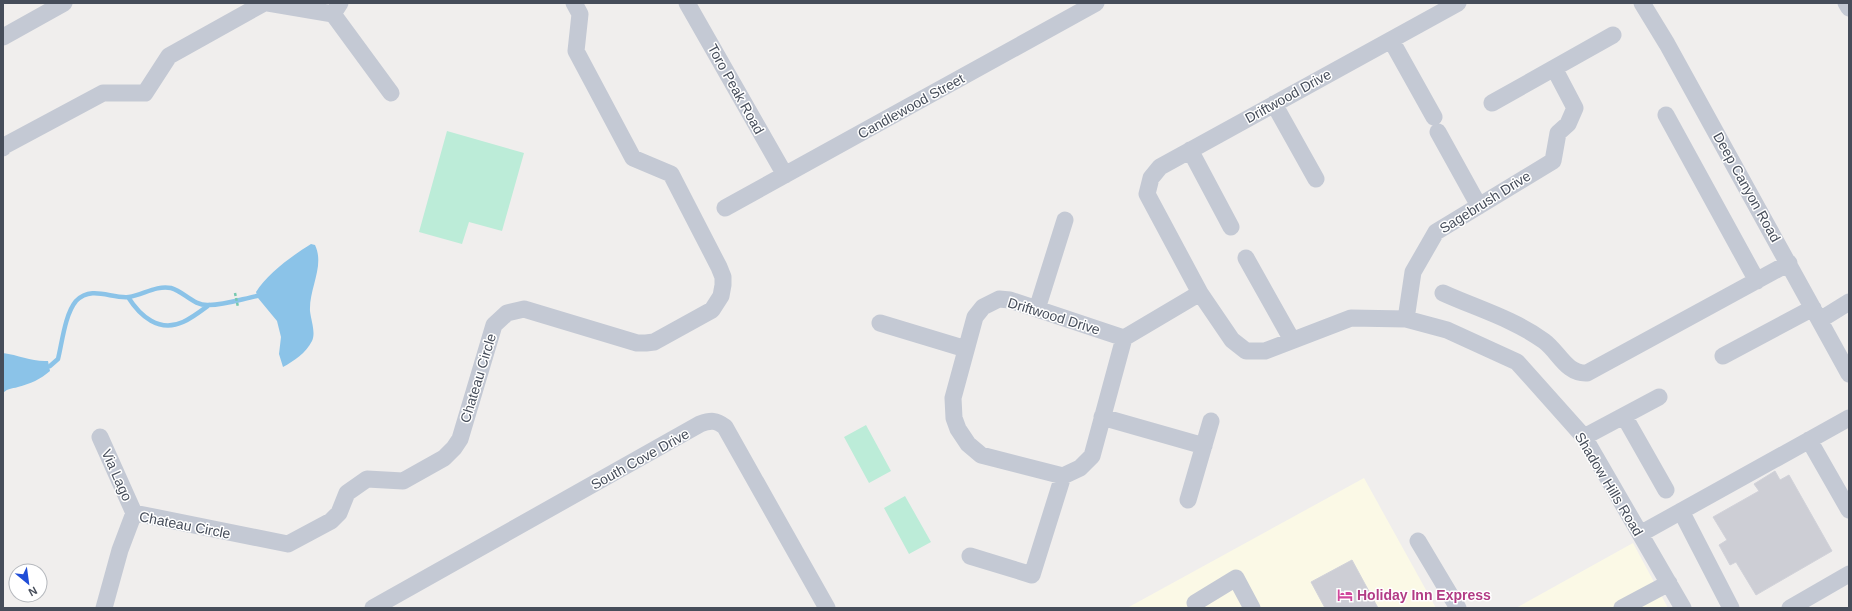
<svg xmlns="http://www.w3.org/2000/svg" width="1852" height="611" font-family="Helvetica,sans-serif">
<rect width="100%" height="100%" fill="#f0eeed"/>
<path fill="#fbf9e6" d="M1364,478L1436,608H1127Z
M1633,543L1668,608H1516Z"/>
<path fill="#bcecd8" d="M447,131L524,153L502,231L469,222L462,244L419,232Z
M866,425L891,471L869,483L844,437Z
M905,496L931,542L909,554L884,508Z"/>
<path fill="#8bc3e8" d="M311,244L315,245C325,266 309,288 310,311C311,320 316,333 312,341C306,353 294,361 283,367L279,354L281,337L277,321L258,298L256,292C267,274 293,255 311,244Z
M3,353C19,355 32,362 48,361L50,371C41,379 30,384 18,387C11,389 8,388 3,393Z"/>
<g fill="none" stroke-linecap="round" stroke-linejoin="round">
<path stroke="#8bc3e8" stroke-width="4.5" d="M128,297C140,316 159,333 183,322C192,318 201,311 209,305
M50,366L58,359C62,343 65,314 76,301C92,285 111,299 129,297C143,295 156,285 171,288C185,292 193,306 209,305C225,305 242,299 257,296"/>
</g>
<path fill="#cdced5" stroke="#d1d2d9" d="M1775,471L1780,480L1789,475L1832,551L1756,595L1736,562L1730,565L1719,545L1727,540L1713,517L1759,491L1754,484Z
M1352,560L1378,608H1325L1311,582Z"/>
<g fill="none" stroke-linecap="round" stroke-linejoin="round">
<path stroke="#76c9b0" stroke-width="2.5" stroke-dasharray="3 2" stroke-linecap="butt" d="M235,293L238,307"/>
<path stroke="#c4c9d4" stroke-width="17" d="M268,3L333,14L340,3
M687,3L785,175
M1458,3L1160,167L1151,178L1147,194L1200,293L1232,340L1246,351H1265L1351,318L1406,319L1447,330L1517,362L1584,437L1683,608
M1642,3L1667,44L1849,374
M1846,3L1849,8
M333,14L391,93
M3,37L64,3
M1391,40L1434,117
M1492,103L1613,35
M1274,104L1316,179
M1666,115L1757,281
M1438,132L1479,206
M3,148L4,146L103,93H145L169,56L264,3
M1190,150L1231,227
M725,208L1096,3
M1246,258L1292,340
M1443,293C1476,308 1514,319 1544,341C1559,352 1566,374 1587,373L1789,263
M999,299L1010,300L1124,338L1092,456L1080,468L1063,476L981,455L968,444L958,429L954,418L953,398L975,317L983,307Z
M1037,309L1065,220
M1406,319L1413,272L1436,232L1553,161L1558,133L1568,124L1575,108L1554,68
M1820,320L1849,302
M880,323L966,349
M1124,338L1200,293
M1723,356L1813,308
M1624,416L1666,490
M1102,417L1204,446
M100,437L134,513
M1584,437L1659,397
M1809,440L1849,510
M1188,500L1211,421
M1681,511L1731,608
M1640,534L1849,418
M1418,541L1458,608
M970,556L1032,575L1063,476
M104,608L120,550L134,513L288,544L331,521L339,513L347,493L367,479L403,481L444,458L454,448L460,439L494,325L507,313L524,309L637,343H646L654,342L712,310L721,296L723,285V277L719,267L671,174L633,158L576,51L580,14L574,3
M373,608L700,424C711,420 716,420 725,427L827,608
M1198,608L1195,603L1236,578L1252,608
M1622,608L1669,583
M1790,608L1849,574"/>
</g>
<defs>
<g id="hotel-bare" transform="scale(1.2)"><path d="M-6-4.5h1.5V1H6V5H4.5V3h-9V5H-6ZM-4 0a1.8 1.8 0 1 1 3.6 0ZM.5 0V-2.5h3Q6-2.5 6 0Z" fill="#d1479c" stroke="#fff" stroke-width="2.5" paint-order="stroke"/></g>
</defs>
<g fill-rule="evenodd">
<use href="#hotel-bare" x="1345" y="595"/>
</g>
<g text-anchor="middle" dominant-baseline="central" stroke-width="3" stroke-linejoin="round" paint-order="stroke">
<g font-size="14" fill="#464d5a" stroke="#fff">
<text transform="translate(736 89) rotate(61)">Toro Peak Road</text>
<text transform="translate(1288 96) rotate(-29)">Driftwood Drive</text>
<text transform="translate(911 106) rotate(-29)">Candlewood Street</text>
<text transform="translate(1747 187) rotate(61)">Deep Canyon Road</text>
<text transform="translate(1485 202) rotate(-32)">Sagebrush Drive</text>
<text transform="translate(1054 316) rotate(17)">Driftwood Drive</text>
<text transform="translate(478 378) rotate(-73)">Chateau Circle</text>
<text transform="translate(640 459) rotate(-29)">South Cove Drive</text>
<text transform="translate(117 475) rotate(66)">Via Lago</text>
<text transform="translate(1609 484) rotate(59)">Shadow Hills Road</text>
<text transform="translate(185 525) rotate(11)">Chateau Circle</text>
</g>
<g font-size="14" font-weight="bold" fill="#b23c85" stroke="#fff" text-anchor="start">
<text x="1357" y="595">Holiday Inn Express</text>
</g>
</g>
<rect width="1852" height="611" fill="none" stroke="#464d5a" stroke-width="8"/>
<g transform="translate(28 583) rotate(151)"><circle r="19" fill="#ffffff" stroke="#b5b8bd"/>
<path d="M0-3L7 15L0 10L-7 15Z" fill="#204dd7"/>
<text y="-6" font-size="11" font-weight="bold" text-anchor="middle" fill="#464d5a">N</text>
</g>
</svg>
